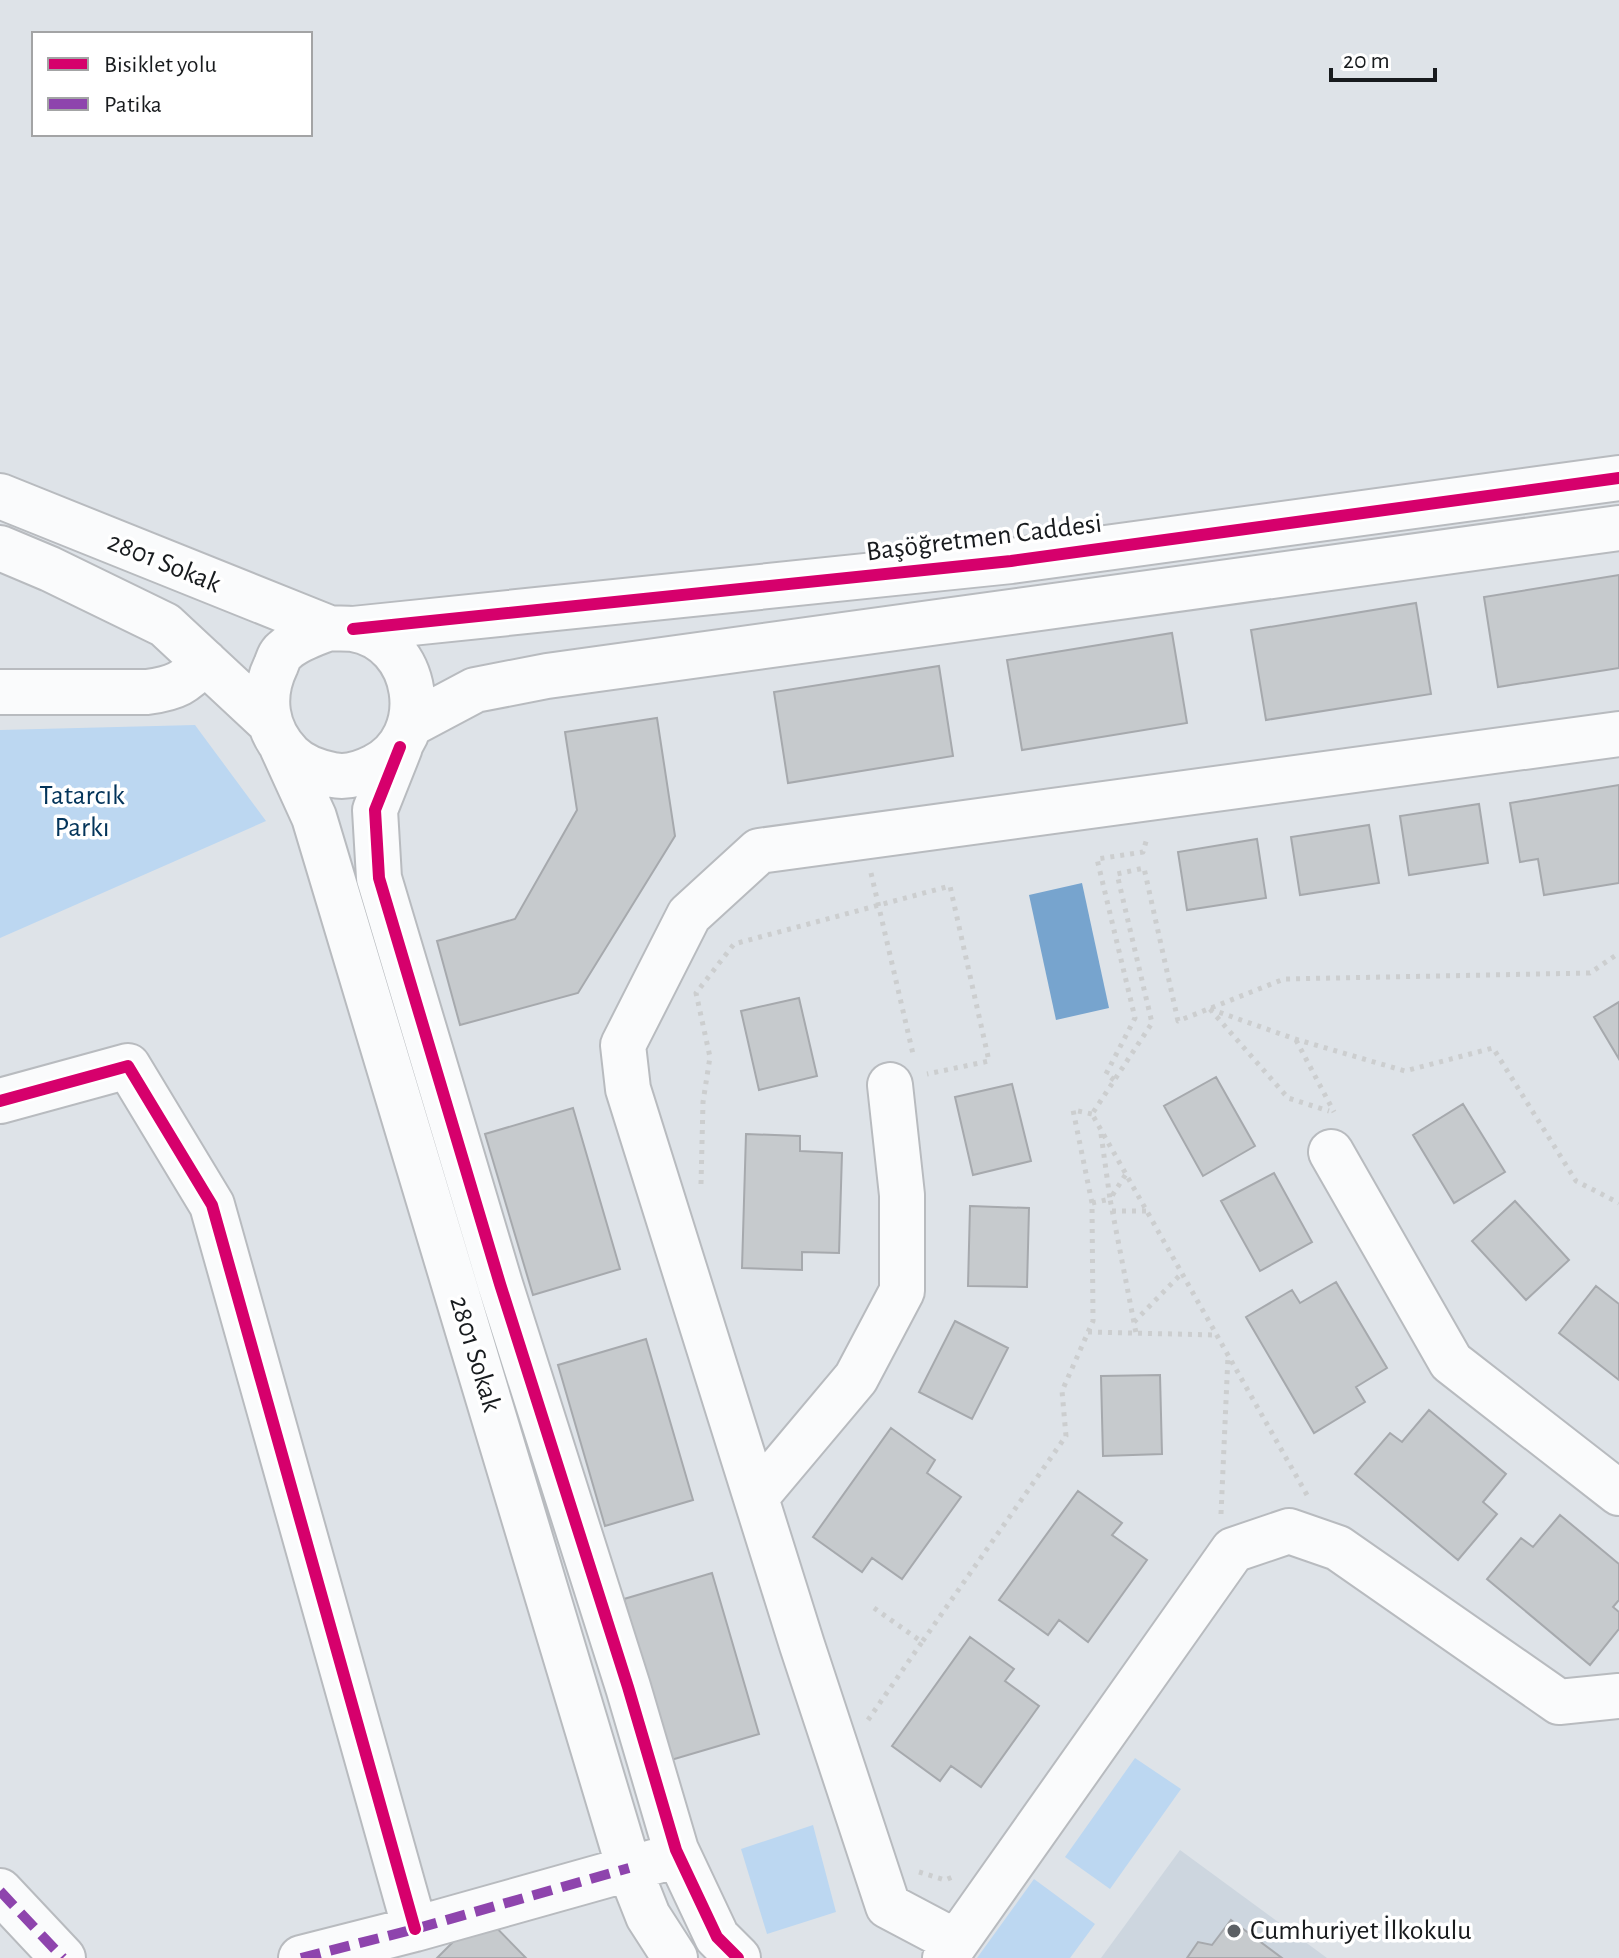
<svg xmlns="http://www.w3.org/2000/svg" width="1619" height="1958" font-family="'Alegreya Sans',sans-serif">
<rect width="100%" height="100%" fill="#dee3e8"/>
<path fill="#cdd6df" d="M1180,1850L1327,1958H1101Z"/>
<path fill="#bcd7f1" d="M195,725L266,821L0,938V730Z
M1135,1758L1181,1789L1110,1889L1065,1857Z
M813,1825L836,1912L767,1934L741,1849Z
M1034,1879L1095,1924L1070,1958H977Z"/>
<path fill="#77a4ce" d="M1082,883L1109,1008L1056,1020L1029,895Z"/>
<path fill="#c6cacd" stroke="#a6a9ad" stroke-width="2" d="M1619,575V668L1498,687L1484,597Z
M1416,603L1431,694L1266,720L1251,630Z
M1172,633L1187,723L1022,750L1007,660Z
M939,666L953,756L788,783L774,692Z
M657,718L675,836L578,993L460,1025L437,941L515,919L577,810L565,732Z
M1619,785V883L1544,895L1538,859L1520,862L1510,803Z
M1479,804L1488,863L1409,875L1400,816Z
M1369,825L1379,883L1300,895L1291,837Z
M1257,839L1266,898L1187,910L1178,852Z
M799,998L817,1076L759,1090L741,1011Z
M1619,1002V1059L1594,1017Z
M1216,1077L1255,1146L1203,1176L1164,1106Z
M1012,1084L1031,1161L973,1175L955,1097Z
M1463,1104L1505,1172L1454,1203L1413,1135Z
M573,1108L620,1269L533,1295L485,1134Z
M746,1134L800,1136V1151L842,1153L839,1253L802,1252V1270L742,1268Z
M1274,1173L1312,1242L1260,1271L1221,1201Z
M1515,1201L1569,1260L1526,1300L1472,1241Z
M970,1206L1029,1208L1027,1287L968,1286Z
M1336,1282L1387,1368L1356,1387L1365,1402L1314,1433L1246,1317L1292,1290L1300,1303Z
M1596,1286L1619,1304V1380L1559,1333Z
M955,1321L1008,1348L972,1419L919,1392Z
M646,1339L693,1500L605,1526L558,1365Z
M1160,1375L1162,1454L1103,1456L1101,1376Z
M1429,1410L1506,1474L1483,1502L1497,1514L1458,1560L1355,1474L1390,1433L1402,1442Z
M891,1428L935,1460L927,1473L961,1497L902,1579L872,1558L862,1572L813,1537Z
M1078,1491L1122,1523L1112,1535L1147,1560L1088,1642L1059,1620L1048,1635L999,1600Z
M1560,1515L1619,1564V1600L1613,1607L1619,1612V1629L1590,1665L1487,1579L1521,1538L1533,1547Z
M712,1573L759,1734L671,1760L624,1599Z
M970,1637L1014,1669L1005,1681L1039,1706L981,1787L951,1766L940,1781L892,1746Z
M482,1913L526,1958H437Z
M1231,1920L1282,1958H1187L1198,1942L1212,1945Z"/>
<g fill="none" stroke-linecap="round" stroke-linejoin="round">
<g stroke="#b8bbbf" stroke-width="48">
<path id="minor" d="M0,496L329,628
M0,548L50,569L165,625L269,722
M329,628C336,629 345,628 353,629C420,640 435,737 374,767C362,773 347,778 333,775C317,772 302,767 290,755C265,730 261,696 276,665C278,660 280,653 285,650C297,639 314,634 329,628Z
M353,629L1011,561L1619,478
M0,692H147C177,688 184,683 205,662
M411,724L475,690L547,676L1619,528
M282,747L314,817L629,1868L648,1916L675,1958
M400,747L375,810L379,878L500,1284L628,1687L676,1850L717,1937L738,1958
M0,1101L128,1066L212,1205L415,1929
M1331,1152L1451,1362L1619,1493
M756,1497L856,1378L902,1291V1195L890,1085
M0,1891L63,1958
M956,1942L888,1906L802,1645L628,1089L623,1045L689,915L759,851L1619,734
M301,1958L415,1929L657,1861
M945,1958L1233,1550L1289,1531L1338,1548L1559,1702L1619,1696"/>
</g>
<path stroke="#cccecf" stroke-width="5" stroke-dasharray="4 6" stroke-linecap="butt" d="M871,873L913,1054
M1210,1009L1295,1039L1405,1071L1493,1048L1576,1181L1619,1203
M1210,1009L1288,1098L1329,1111
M1296,1040L1334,1112
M1114,1080L1106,1074L1135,1018L1097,859L1143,852L1147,838
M1101,1134L1110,1199L1126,1174
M701,1184L703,1102L710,1057L696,993L734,944L950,886L989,1061L927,1074
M1092,1203L1110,1199L1136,1333
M1112,1211H1146
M1134,1322L1182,1273
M1088,1332L1217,1335
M1307,1495L1092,1114L1152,1023L1117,874L1144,868L1178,1021L1284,979L1590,973L1619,953
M1221,1514L1228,1356
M874,1608L922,1642L1066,1436L1062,1391L1093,1321L1092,1203L1073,1110L1092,1114
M868,1720L922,1642
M919,1872L945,1880L955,1876"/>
<use href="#minor" stroke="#fafbfc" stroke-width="44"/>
<path stroke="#8e44ad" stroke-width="10" stroke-dasharray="20 10" stroke-linecap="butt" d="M0,1891L63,1958
M301,1958L415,1929L629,1868"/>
<g stroke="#fff" stroke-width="17">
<path id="cycleway" d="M353,629L1011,561L1619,478
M400,747L375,810L379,878L500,1284L628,1687L676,1850L717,1937L738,1958
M0,1101L128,1066L212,1205L415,1929"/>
</g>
<use href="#cycleway" stroke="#d6006c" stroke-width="12"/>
</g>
<circle fill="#5d6165" stroke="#fff" stroke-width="3" cx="1234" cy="1931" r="8"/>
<g text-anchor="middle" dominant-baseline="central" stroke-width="7" stroke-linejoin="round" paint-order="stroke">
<g font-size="28" fill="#181b1e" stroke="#fff">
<text transform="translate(984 538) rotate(-7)">Başöğretmen Caddesi</text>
<text transform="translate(164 563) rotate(22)">2801 Sokak</text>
<text transform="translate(475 1354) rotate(73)">2801 Sokak</text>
</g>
<g font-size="28" fill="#03345a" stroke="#fff">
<text x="82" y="796">Tatarcık<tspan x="82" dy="32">Parkı</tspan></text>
</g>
<g font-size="28" fill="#181b1e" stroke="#fff" text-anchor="start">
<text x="1250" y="1931">Cumhuriyet İlkokulu</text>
</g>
</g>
<rect x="32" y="32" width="280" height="104" fill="#ffffff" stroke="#a3a4a5" stroke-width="2"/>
<rect x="48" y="58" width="40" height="12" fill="#d6006c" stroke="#a3a4a5" stroke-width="2"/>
<text x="104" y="72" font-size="24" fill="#181b1e">Bisiklet yolu</text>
<rect x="48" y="98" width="40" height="12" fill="#8e44ad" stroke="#a3a4a5" stroke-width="2"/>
<text x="104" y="112" font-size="24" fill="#181b1e">Patika</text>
<path d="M1331 68v12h104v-12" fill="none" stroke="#181b1e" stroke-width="4"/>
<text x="1343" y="68" font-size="24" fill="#181b1e" stroke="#ffffff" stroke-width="6" paint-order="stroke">20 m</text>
</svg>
